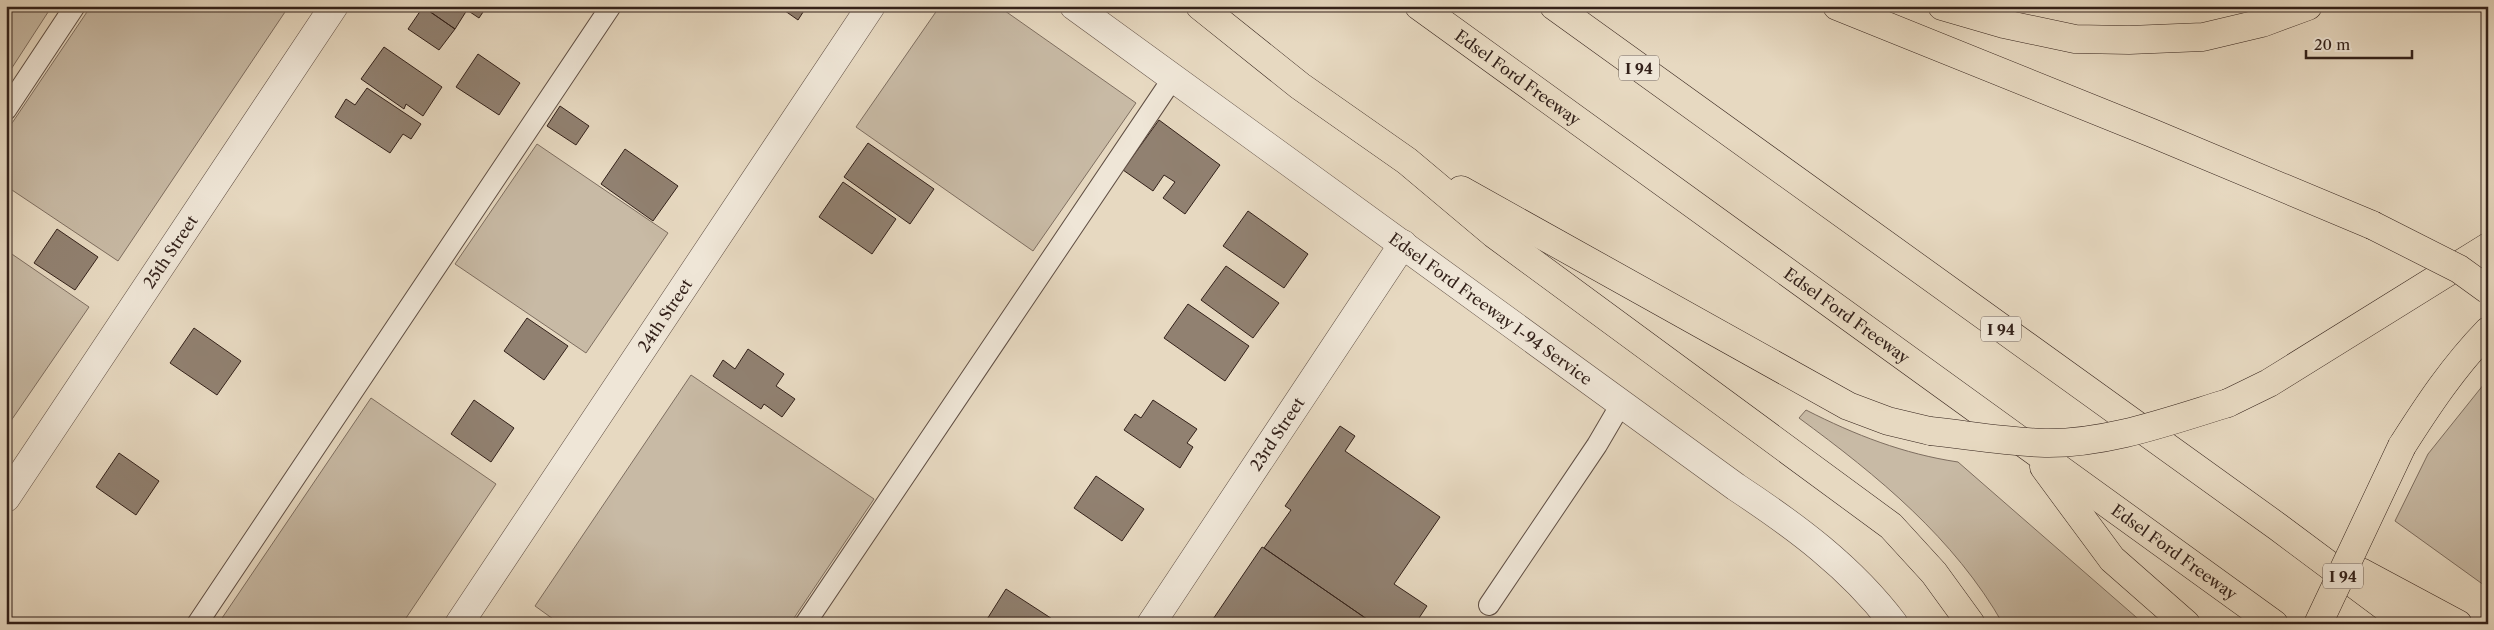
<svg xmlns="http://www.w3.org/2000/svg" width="2494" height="630" font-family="'Libre Caslon Text',serif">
<rect width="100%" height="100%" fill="#e7d9c1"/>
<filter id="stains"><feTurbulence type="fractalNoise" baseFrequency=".004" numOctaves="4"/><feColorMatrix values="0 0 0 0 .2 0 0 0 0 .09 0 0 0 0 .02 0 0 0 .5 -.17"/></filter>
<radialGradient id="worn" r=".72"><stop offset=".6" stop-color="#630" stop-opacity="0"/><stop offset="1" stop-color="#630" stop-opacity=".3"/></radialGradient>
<path fill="#c8baa5" stroke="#7e6e60" d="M6,6H52L6,77Z
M91,6H289L118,261L6,186V132Z
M940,6H998L1136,103L1033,251L856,127Z
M537,144L668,233L586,353L455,264Z
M6,250L89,307L6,428Z
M691,375L874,499L790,624H560L535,606Z
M2488,379V588L2395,521L2428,454Z
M371,398L496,484L402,624H218Z
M1806,410C1855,435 1904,454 1958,462L2144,624H2003C1954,538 1878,476 1799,418Z"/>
<path fill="#918171" stroke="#33211a" d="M422,6H487L479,18L467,10L455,29Z
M778,6H807L798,20Z
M423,7L455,29L439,50L408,29Z
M384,47L442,87L423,116L406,104L404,109L361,79Z
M478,54L520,83L499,115L456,87Z
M367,88L421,124L411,139L403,134L390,153L335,117L346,99L355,105Z
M560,106L589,126L576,145L547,126Z
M1159,120L1220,165L1185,214L1163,198L1175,182L1164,175L1153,191L1123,170Z
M868,143L934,189L910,224L844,177Z
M625,149L678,186L653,221L601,184Z
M843,182L896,219L872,254L819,217Z
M1248,211L1308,254L1284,288L1223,246Z
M57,229L98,257L75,290L34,263Z
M1226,266L1279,303L1253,338L1201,300Z
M1188,304L1249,346L1225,381L1164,338Z
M527,318L568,346L544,380L504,351Z
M194,328L241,361L217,395L170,363Z
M748,349L784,374L776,386L795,399L782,417L764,404L761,409L713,376L723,360L735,369Z
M474,400L514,428L491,462L451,434Z
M1153,400L1197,429L1187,443L1193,447L1180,468L1124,430L1135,414L1141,418Z
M1340,426L1355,436L1345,451L1440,517L1394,584L1427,606L1415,624H1374L1264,548L1291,510L1285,506Z
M119,453L159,481L136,515L96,487Z
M1096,476L1144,509L1122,541L1074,508Z
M1262,547L1264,548L1374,624H1214L1211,622Z
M1006,589L1060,624H984Z"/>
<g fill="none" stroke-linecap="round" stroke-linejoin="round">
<g stroke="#604f44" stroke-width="22">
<path id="service" d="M6,110L75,6
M1489,605L1597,445L1621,404
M197,624L611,6
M805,624L1173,78"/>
</g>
<g stroke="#604f44" stroke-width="29">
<g id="minor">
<path id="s1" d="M1074,6L1736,487C1795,526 1851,567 1894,624"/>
<path id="s2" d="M6,498L334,6"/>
<path id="s3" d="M459,624L871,6"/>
<path id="s4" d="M1151,624L1403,244"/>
</g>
</g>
<g stroke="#33211a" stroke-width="29">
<g id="motorway">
<path d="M1200,6L1300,86L1407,161L1494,234L1891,526L1934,573L1971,624"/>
<path id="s5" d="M1419,6L2274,624"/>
<path d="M1554,6L2278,527L2408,624"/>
<path d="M1837,6L2152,133L2372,225"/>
<path d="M1942,6L2004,24L2075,39L2129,40L2203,37L2262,23L2308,6"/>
<path d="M1461,190L1848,406L1888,421L1930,431"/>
<path d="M2228,403L2269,383L2488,247"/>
<path d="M2402,446C2428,405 2454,366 2488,331"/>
<path d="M2044,467L2112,559L2186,624"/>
<path d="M2361,572L2458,624"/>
</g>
</g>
<use href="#service" stroke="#efe6d7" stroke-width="20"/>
<use href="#minor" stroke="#efe6d7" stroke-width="28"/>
<use href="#motorway" stroke="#e7d9c1" stroke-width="28"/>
<g stroke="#33211a" stroke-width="29" stroke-linecap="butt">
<path id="motorway-bridge" d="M2372,225L2459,269L2488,290
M1930,431C1968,435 2007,442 2045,443C2107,444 2169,421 2228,403
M2318,624L2402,446"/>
</g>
<use href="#motorway-bridge" stroke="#e7d9c1" stroke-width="28"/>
</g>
<g text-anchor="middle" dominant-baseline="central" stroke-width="5" stroke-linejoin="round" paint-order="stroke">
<g fill="#efe6d7" stroke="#6b5c53" stroke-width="1">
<rect x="1619" y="55.5" width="40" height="25" rx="4"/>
<rect x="1981" y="316.5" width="40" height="25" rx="4"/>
<rect x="2323" y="563.5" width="40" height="25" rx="4"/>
</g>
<g font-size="15" font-weight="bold" fill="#33211a">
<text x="1639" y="68">I 94</text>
<text x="2001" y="329">I 94</text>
<text x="2343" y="576">I 94</text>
</g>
<g font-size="16" fill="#33211a" stroke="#efe6d7">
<text stroke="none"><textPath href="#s5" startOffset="122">Edsel Ford Freeway</textPath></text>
<text stroke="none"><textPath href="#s2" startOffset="296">25th Street</textPath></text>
<text stroke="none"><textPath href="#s1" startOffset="515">Edsel Ford Freeway I-94 Service</textPath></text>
<text stroke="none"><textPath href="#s5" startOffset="528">Edsel Ford Freeway</textPath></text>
<text stroke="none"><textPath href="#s3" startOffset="371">24th Street</textPath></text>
<text stroke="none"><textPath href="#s4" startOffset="228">23rd Street</textPath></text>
<text stroke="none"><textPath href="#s5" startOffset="932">Edsel Ford Freeway</textPath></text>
</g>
</g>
<rect width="2494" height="630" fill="none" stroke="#e7d9c1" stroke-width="25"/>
<rect x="8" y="8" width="2479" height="615" fill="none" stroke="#33211a" stroke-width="2.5"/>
<rect x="12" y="12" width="2469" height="605" fill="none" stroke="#33211a"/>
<path d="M2306 50v8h106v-8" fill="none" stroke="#33211a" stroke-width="2.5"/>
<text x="2314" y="50" font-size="15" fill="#33211a" stroke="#efe6d7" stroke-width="4" paint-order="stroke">20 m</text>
<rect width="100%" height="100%" filter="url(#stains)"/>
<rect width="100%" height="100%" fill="url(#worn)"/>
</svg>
